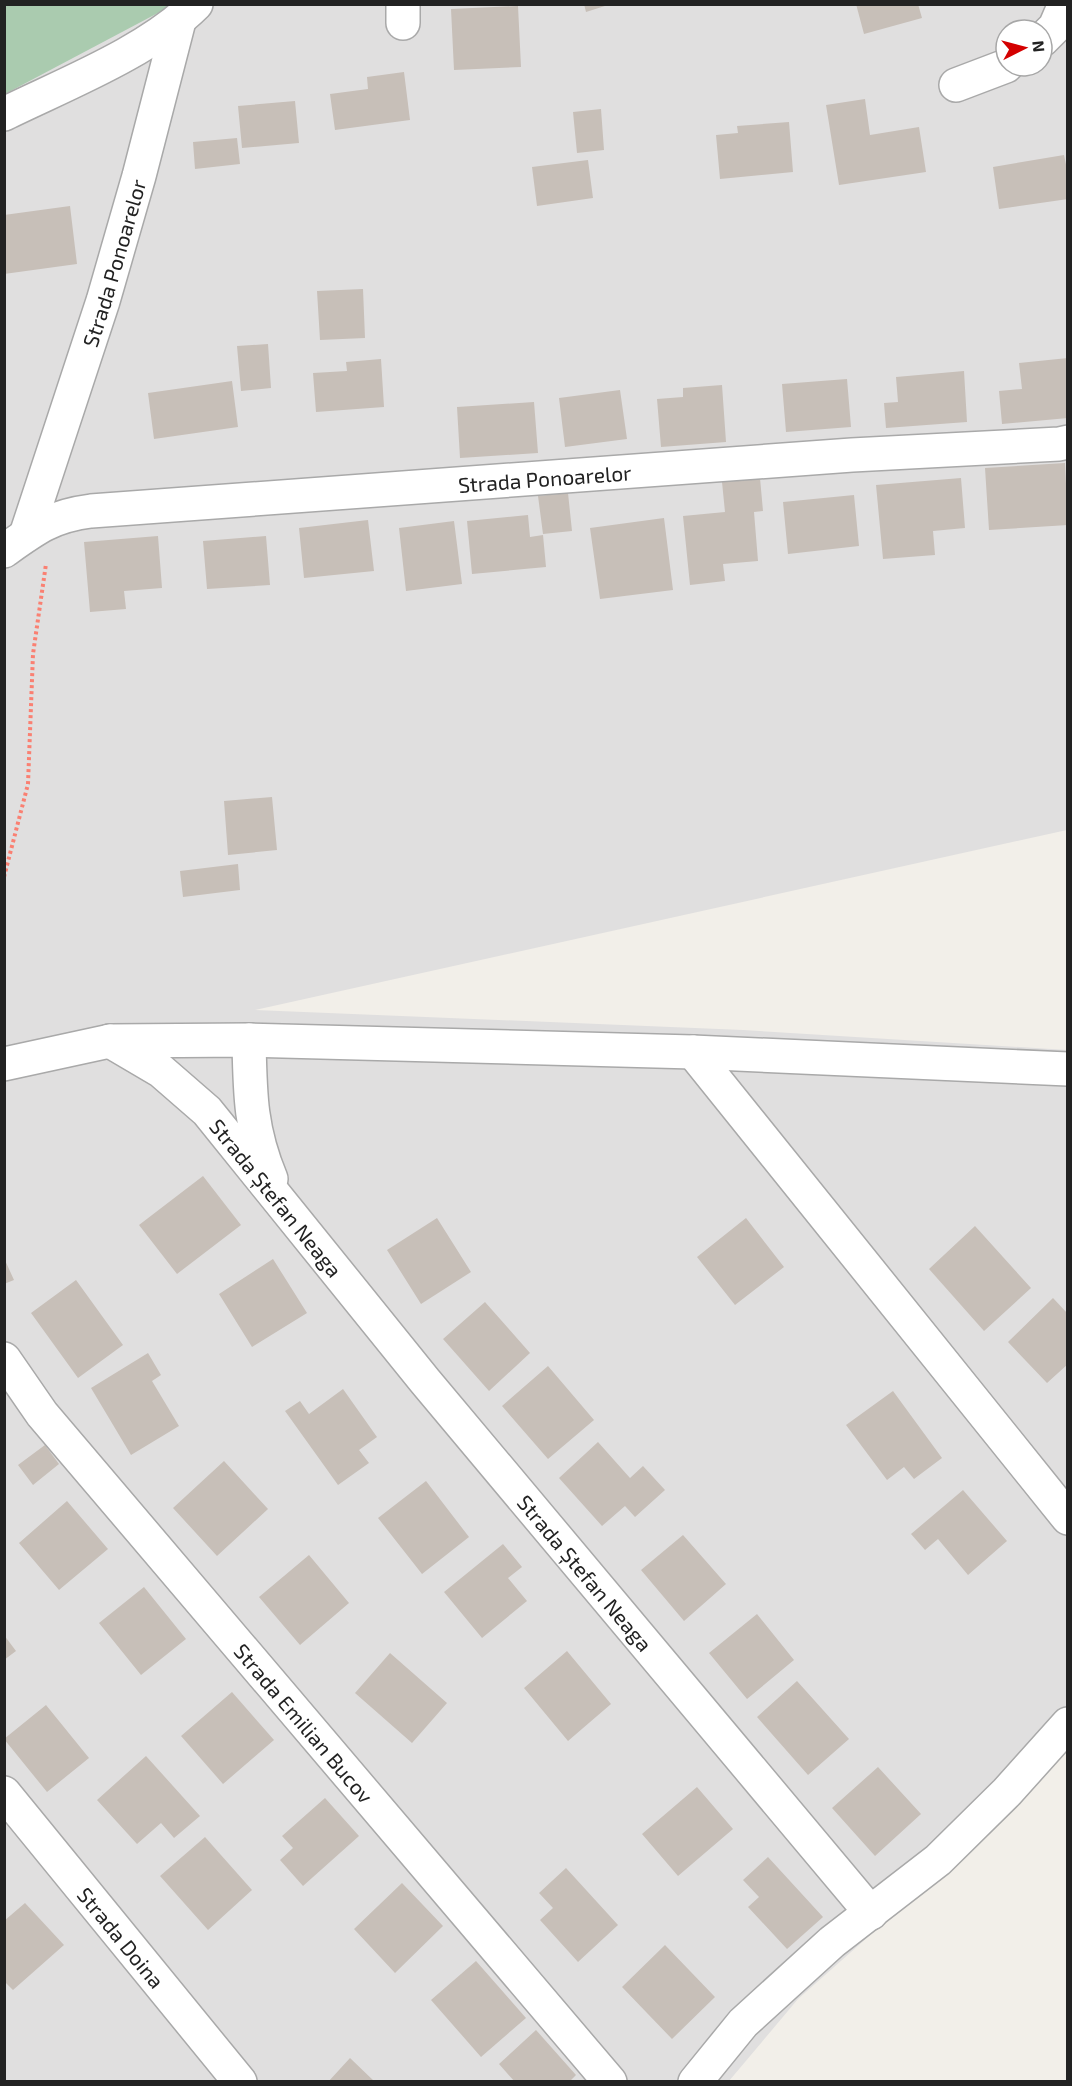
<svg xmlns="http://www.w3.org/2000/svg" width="1072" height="2086" font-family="'Exo 2',sans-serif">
<rect width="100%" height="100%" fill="#f2efe9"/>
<path fill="#e0dfdf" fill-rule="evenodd" d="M5,5H1067V830L255,1010L743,1030L1067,1050V1729L939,1874L798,1999L729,2081L5,2082ZM1006,30H1042V66H1006Z"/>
<path fill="#aacbaf" d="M5,5H173L5,94Z"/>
<path fill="#c7bfb8" d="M584,4H608V5L586,12Z
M856,4H918L922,18L864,34Z
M518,6L521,67L454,70L451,9Z
M404,72L410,120L335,130L330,94L368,89L367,77Z
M865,99L870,135L919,127L926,172L839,185L826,105Z
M295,101L299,143L242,148L238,106Z
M601,109L604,150L577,153L573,112Z
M789,122L793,172L720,179L716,135L738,133L737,126Z
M237,138L240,164L195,169L193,142Z
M1064,155L1068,174V199L999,209L993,167Z
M588,160L593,198L537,206L532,167Z
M70,206L77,264L4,274V215Z
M363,289L365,338L320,340L317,291Z
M268,344L271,388L241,391L237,346Z
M1068,358V418L1002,424L999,391L1022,389L1019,363Z
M381,359L384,407L316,412L313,373L347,371L346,362Z
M964,371L967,422L886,428L884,403L898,402L896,377Z
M847,379L851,427L786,432L782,384Z
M232,381L238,427L154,439L148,393Z
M722,385L726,442L661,447L657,399L683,397V388Z
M620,390L627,439L565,447L559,398Z
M534,402L538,453L460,458L457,407Z
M1065,463L1068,525L989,530L985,468Z
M760,478L763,511L754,512L758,561L723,564L725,581L690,585L683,516L725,512L722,482Z
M961,478L965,528L933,531L935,555L883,559L876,485Z
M568,493L572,531L543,534L538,496Z
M854,495L859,546L788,554L783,502Z
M528,515L530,537L543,535L546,567L472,574L467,521Z
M664,518L673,590L600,599L590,528Z
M368,520L374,571L304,578L299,528Z
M454,521L462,584L406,591L399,528Z
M158,536L162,588L124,591L126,609L90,612L84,542Z
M266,536L270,585L207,589L203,541Z
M272,797L277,850L228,855L224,801Z
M238,864L240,890L183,897L180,871Z
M203,1176L241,1225L177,1274L139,1225Z
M437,1218L471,1272L421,1304L387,1250Z
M746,1218L784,1267L735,1305L697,1257Z
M975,1226L1031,1288L984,1331L929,1269Z
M4,1258L14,1280L4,1284Z
M273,1259L307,1313L252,1347L219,1294Z
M76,1280L123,1345L78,1378L31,1313Z
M1053,1298L1068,1314V1364L1047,1383L1008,1342Z
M485,1302L530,1353L489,1391L443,1339Z
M148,1353L161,1375L152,1381L179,1426L131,1455L91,1388Z
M548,1366L594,1420L548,1459L502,1406Z
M343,1389L377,1437L359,1450L369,1463L338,1485L285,1411L300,1401L309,1414Z
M893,1391L942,1458L914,1479L904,1467L887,1480L846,1425Z
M598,1442L630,1478L643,1466L665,1490L635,1517L625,1506L602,1526L559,1478Z
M45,1445L59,1464L33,1485L18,1465Z
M224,1461L268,1509L217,1556L173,1508Z
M426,1481L469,1537L422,1574L378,1518Z
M963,1490L1007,1541L968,1575L938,1539L925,1550L911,1534Z
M67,1501L108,1549L59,1590L19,1543Z
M683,1535L726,1584L684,1621L641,1570Z
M503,1544L522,1567L508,1578L527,1601L482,1638L444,1592Z
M309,1555L349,1603L300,1645L259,1597Z
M144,1587L186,1639L141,1675L99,1623Z
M757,1614L794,1660L747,1699L709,1653Z
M4,1635L16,1651L4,1660Z
M567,1651L611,1704L568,1741L524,1688Z
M390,1653L447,1703L412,1743L355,1693Z
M797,1681L849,1739L808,1775L757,1717Z
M232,1692L274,1740L223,1784L181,1736Z
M46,1705L89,1758L47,1792L4,1739Z
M146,1756L200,1816L174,1838L161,1823L137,1844L97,1800Z
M878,1767L921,1814L875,1856L832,1808Z
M697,1787L733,1829L678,1876L642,1834Z
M325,1798L359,1836L303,1886L280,1860L293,1848L282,1836Z
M205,1837L252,1890L208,1930L160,1876Z
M768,1857L823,1917L787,1949L748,1907L759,1897L743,1880Z
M566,1868L618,1925L578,1962L540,1920L553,1908L539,1893Z
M402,1883L443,1926L395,1973L354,1929Z
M25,1903L64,1945L13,1990L4,1981V1921Z
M665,1945L715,1997L672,2039L622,1987Z
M476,1961L526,2018L481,2057L431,2000Z
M536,2030L576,2075L569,2082H515L499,2064Z
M350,2058L375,2082H328Z"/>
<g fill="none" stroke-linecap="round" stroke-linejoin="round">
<g stroke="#a9a9a9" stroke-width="36">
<g id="minor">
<path d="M403,23V4"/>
<path d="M1042,40L1055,27L1065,4"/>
<path d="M956,85L1006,66"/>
<path d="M4,114C65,84 148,52 196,4"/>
<path id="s1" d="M26,535L103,301L139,176L179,21"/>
<path id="s2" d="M4,551C36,528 52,516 91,511L852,455L1059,444L1068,442"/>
<path d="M249,1040C250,1093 250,1129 271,1179"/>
<path id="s3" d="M110,1041L161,1071L207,1111L425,1381L871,1913"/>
<path d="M693,1052L1068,1518"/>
<path d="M4,1064L110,1041L249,1040L693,1052L1068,1069"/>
<path id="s4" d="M4,1359L42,1414L610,2082"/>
<path id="s5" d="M4,1793L240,2082"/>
<path d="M695,2082L743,2023L832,1942L938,1860L1007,1792L1068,1724"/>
</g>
</g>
<path stroke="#fa8072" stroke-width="4" stroke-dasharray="3 3" stroke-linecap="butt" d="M4,877L28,784L33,654L46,564"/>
<use href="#minor" stroke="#fff" stroke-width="33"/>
</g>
<g text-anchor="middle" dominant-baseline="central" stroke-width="5" stroke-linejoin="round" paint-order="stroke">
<g font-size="21" fill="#222" stroke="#fff">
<text stroke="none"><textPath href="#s1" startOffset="286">Strada Ponoarelor</textPath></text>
<text stroke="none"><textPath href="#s2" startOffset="552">Strada Ponoarelor</textPath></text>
<text stroke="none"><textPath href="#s3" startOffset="231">Strada Ștefan Neaga</textPath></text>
<text stroke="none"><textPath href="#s3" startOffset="717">Strada Ștefan Neaga</textPath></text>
<text stroke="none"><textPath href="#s4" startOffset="472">Strada Emilian Bucov</textPath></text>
<text stroke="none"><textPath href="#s5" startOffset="186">Strada Doina</textPath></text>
</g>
</g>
<rect width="1072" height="2086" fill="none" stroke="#222222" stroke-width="12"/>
<g transform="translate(1024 48) rotate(84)"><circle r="28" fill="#ffffff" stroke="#a7a7a7" stroke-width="1.5"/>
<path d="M0-4.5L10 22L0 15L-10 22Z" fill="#d40000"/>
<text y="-9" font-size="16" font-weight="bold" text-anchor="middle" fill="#222222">N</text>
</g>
</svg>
